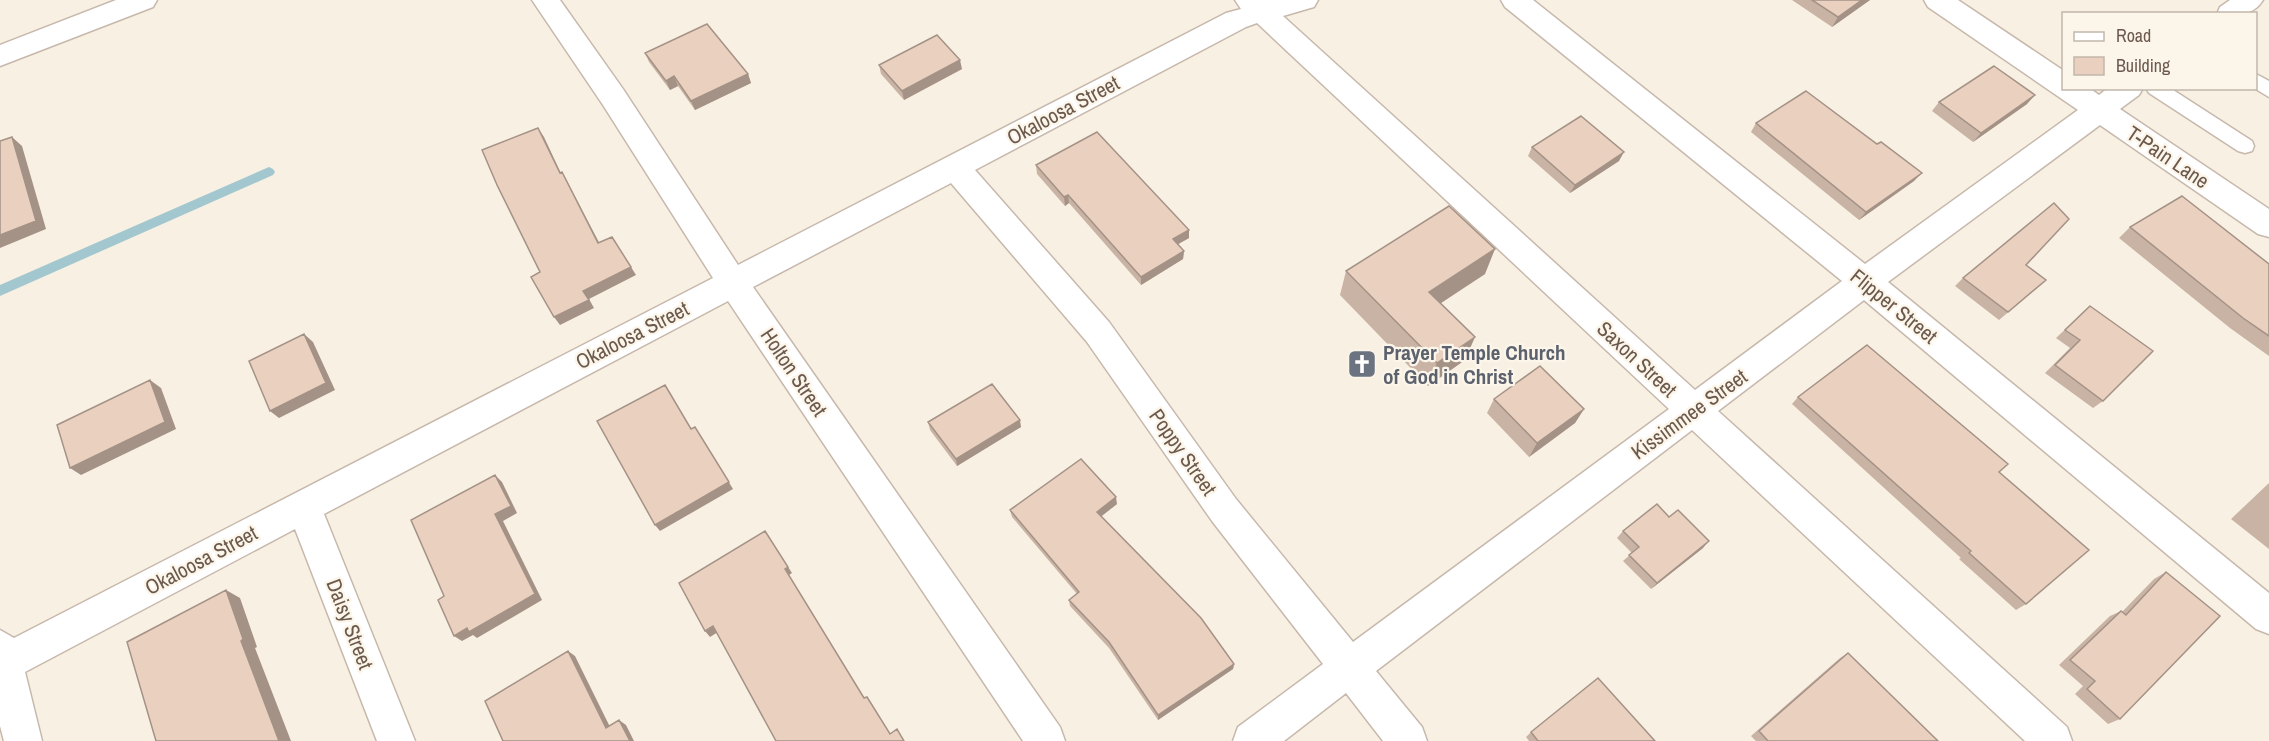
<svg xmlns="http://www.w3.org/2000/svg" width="2269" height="741" font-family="'Archivo Narrow',sans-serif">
<rect width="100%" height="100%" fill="#f8f0e3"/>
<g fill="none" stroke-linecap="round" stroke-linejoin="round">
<path fill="#a3c7cf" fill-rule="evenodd" d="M269,167L273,169L275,172L273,175L0,296V285Z"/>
<g stroke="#c7b8ac" stroke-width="3">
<path id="lane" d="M2256,74L2269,81V97L2254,88H2256Z
M2146,88H2170L2252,141L2254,146L2252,151L2245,153L2238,151L2149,93Z"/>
</g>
<g stroke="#c7b8ac" stroke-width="3">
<path id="street" d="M116,0H157L153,7L0,66V45Z
M532,0H560L623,89L738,265L1226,13L1241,9L1235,0H1318L1314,7L1283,16L1695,390L1842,281L1505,7L1501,0H1533L1865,264L2078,110L1928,7L1924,0H1958L2064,71V88H2089L2099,95L2108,88H2143L2139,95L2120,109L2269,209V237L2258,234L2100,125L1888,282L2269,593V634L2256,629L1864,300L1718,411L2067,727L2072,741H2025L1692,430L1376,671L1422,727L1427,741H1383L1346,693L1284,741H1233L1238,727L1323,664L1212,521L1087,342L951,183L753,287L1060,727L1065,741H1023L728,301L324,514L415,741H377L295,529L25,672L42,741H4L0,726V630L14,638L713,278L603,105ZM1257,23L1669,409L1353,642L1236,499L1109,322L975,170L1246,27Z
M2230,0H2263C2252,18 2235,14 2217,14L2220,7Z"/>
</g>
<use href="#lane" fill="#fff" fill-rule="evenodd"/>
<use href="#street" fill="#fff" fill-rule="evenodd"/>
</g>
<path fill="#c9b3a4" d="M1792,0H1870L1832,27Z
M645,53L748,74L751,83L695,110L678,86L670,90L649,62Z
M879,65L962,69L904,100L881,74Z
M1939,102L2027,104L1973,142L1932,111Z
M1756,123L1877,144L1914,181L1859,220L1751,132Z
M1532,147L1619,161L1570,193L1528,156Z
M1036,165L1189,238L1178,244L1184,251L1183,259L1141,285L1069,203L1065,206L1037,174Z
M2130,227L2269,264V356L2230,328L2119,238Z
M2026,265L2037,288L1999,320L1955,286L1963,278Z
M1346,271L1485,274L1440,303L1465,360L1428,386L1340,295Z
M2090,306L2103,401L2093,408L2045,373L2070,348L2056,338Z
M1798,397L1999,472L2026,604L2016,610L1959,559L1961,558L1792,404Z
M1494,399L1584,409L1575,423L1529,457L1487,413Z
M928,422L1021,427L957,466L930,430Z
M2269,483V549L2231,519Z
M1117,504L1101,516L1234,664L1233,669L1158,720L1109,648L1070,606L1069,600L1077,594L1012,517L1010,510Z
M1669,517L1703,548L1651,589L1623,561L1632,553L1617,538L1623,531Z
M2166,572L2120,719L2108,724L2075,694L2083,686L2059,665L2110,616L2121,611L2122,612L2154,579Z
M1848,653L1938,741H1756L1751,736L1840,658Z
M1531,732L1655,741H1529L1526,737Z"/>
<path fill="#a49286" d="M1862,0H1870L1832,27L1838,17Z
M960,60L962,69L904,100L902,91Z
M748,74L751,83L695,110L691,101Z
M674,76L678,86L670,90L666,81Z
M2035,95L2027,104L1973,142L1981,133Z
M538,128L544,137L565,182L560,173Z
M12,137L22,146L46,229L0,248V235Z
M1624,152L1619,161L1570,193L1575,185Z
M562,172L567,181L604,252L598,243Z
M1922,173L1914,181L1859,220L1866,212Z
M1068,195L1069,203L1065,206L1064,197Z
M1189,230V238L1173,247V239Z
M1495,249L1485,274L1420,317L1429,292Z
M1184,251L1183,259L1141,285V277Z
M631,267L636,275L589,299L594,308L560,325L554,317L583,291Z
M304,334L313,342L335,390L279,418L270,411Z
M1475,337L1465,360L1428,386L1437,363Z
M150,380L161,388L176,429L81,475L70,468Z
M1584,409L1575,423L1529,457L1537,443Z
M1020,420L1021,427L957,466L956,459Z
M695,427L733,489L660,531L655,525Z
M495,475L502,482L517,513L503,521L542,600L477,638L473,635L462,641L454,636L495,514Z
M1116,497L1117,504L1098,519L1097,512Z
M765,531L792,573L789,575L785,569Z
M1709,541L1703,548L1651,589L1657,583Z
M226,590L240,598L257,647L255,648L291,741H279L241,641Z
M713,626L718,632L710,637L705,631Z
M568,651L575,656L613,733L606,728Z
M1234,664L1233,669L1158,720V715Z
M619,720L626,725L634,741H630Z"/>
<path fill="#ead0bf" stroke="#a49286" stroke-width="1.5" d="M1812,0H1862L1838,17Z
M707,24L748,74L691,101L674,76L666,81L645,53Z
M937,35L960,60L902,91L879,65Z
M1994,66L2035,95L1981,133L1939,102Z
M1806,91L1877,144L1881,142L1922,173L1866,212L1756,123Z
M1581,116L1624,152L1575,185L1532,147Z
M538,128L560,173L562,172L598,243L612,237L631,267L583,291L589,300L554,317L531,277L540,272L497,185L482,150Z
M1097,132L1189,230L1173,239L1184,251L1141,277L1068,195L1064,197L1036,165Z
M12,137L36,221L0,235V141Z
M2182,196L2269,264V336L2243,318L2130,227Z
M2054,203L2069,219L2026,265L2046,280L2008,312L1963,278Z
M1449,206L1495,249L1429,292L1475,337L1437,363L1346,271Z
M2090,306L2153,351L2103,401L2055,365L2080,340L2065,330Z
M304,334L326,383L270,411L249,361Z
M1867,345L2008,464L1999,472L2089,550L2026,604L1969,553L1971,551L1798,397Z
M1540,366L1584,409L1537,443L1494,399Z
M150,380L165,422L70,468L57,425Z
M992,384L1020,420L956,459L928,422Z
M665,385L691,429L695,427L729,482L655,525L597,421Z
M1081,459L1116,497L1097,512L1201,618L1234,664L1158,715L1109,642L1069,600L1079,592L1010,510Z
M495,475L511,506L495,514L535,594L469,632L467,628L454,636L438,600L444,596L411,520Z
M1657,504L1669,517L1678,510L1709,541L1657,583L1629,555L1639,547L1623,531Z
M765,531L788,567L785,569L864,698L867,697L890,734L897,729L904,741H776L713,626L705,631L679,583Z
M2166,572L2220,616L2120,719L2087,689L2095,681L2070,660L2121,611L2126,615Z
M226,590L243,639L241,641L279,741H156L127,642Z
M568,651L606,728L619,720L630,741H503L485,701Z
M1848,653L1938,741H1768L1759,731Z
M1598,678L1655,741H1538L1531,732Z"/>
<defs>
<g id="church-square" transform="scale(1.5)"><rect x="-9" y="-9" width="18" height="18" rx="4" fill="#6b7280" stroke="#fcf5e9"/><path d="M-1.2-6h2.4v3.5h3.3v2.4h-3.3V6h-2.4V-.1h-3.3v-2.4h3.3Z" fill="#fff"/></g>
</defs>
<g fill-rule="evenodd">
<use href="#church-square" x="1362" y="364"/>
</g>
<g text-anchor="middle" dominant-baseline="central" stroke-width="4.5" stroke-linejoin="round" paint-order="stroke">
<g font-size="21" fill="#6c594d" stroke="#fcf5e9">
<text transform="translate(1063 110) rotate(-28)">Okaloosa Street</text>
<text transform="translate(2168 157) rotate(34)">T-Pain Lane</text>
<text transform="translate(1894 306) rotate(39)">Flipper Street</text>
<text transform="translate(632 335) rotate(-27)">Okaloosa Street</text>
<text transform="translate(1637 359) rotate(43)">Saxon Street</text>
<text transform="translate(794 372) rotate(56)">Holton Street</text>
<text transform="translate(1689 414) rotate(-36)">Kissimmee Street</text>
<text transform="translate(1183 452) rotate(55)">Poppy Street</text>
<text transform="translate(201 560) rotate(-28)">Okaloosa Street</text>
<text transform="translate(350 624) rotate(69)">Daisy Street</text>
</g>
<g font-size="21" font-weight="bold" fill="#5b616d" stroke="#fcf5e9" text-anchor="start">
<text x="1383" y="352">Prayer Temple Church<tspan x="1383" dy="24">of God in Christ</tspan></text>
</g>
</g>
<rect x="2062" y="12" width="195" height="78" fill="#fcf5e9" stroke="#c2b7ab" stroke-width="1.5"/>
<rect x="2074" y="32" width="30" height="9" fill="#ffffff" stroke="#c2b7ab" stroke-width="1.5"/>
<text x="2116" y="42" font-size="18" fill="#6c594d">Road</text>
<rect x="2074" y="57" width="30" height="18" fill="#ead0bf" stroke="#c2b7ab" stroke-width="1.5"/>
<text x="2116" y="72" font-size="18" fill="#6c594d">Building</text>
</svg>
